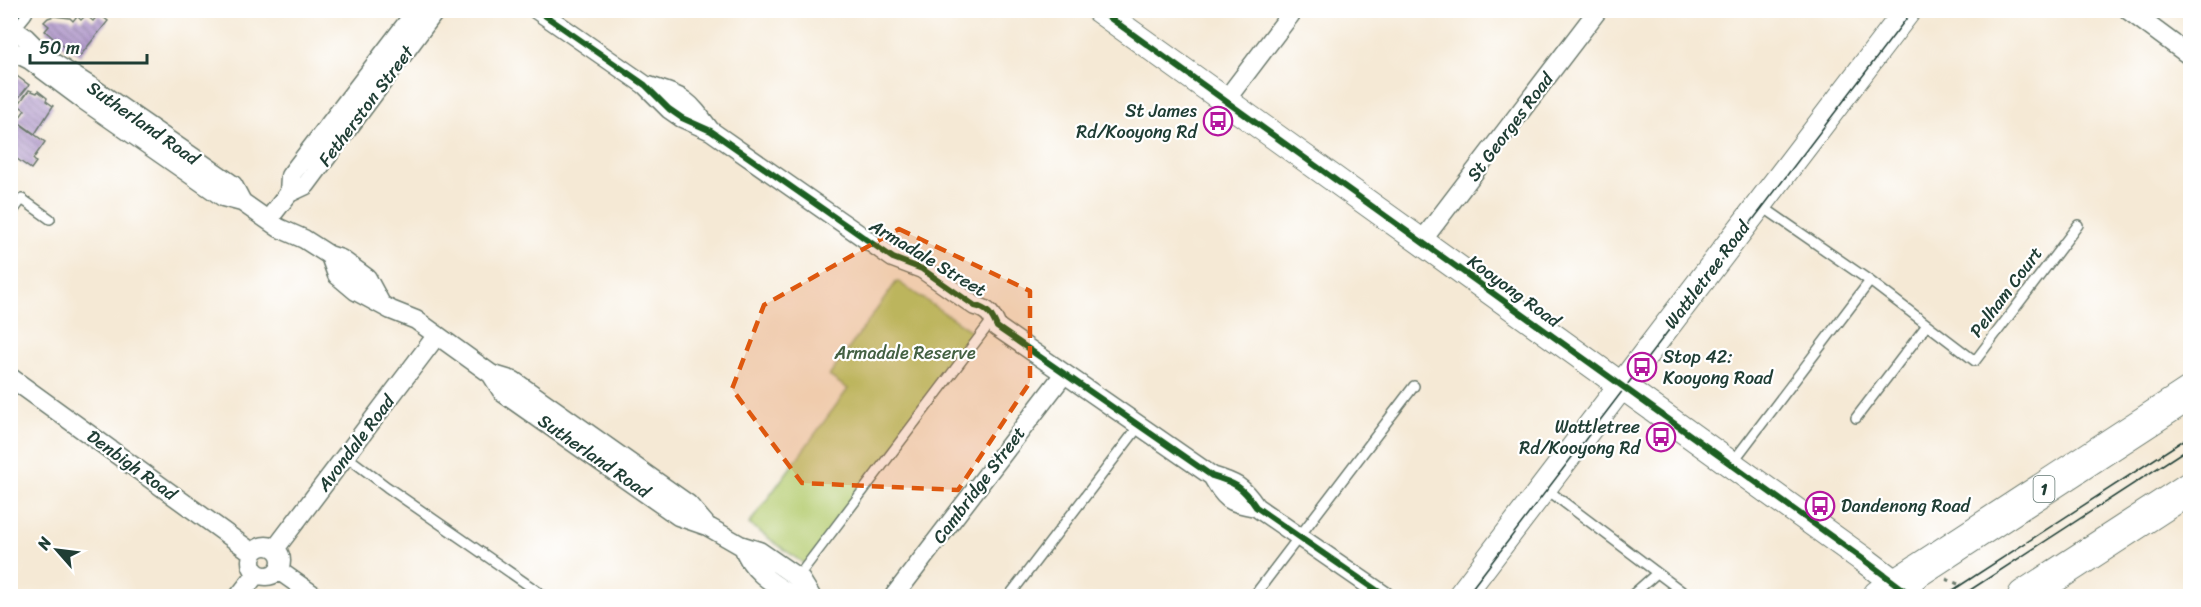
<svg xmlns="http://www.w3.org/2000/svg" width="2201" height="607" font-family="Sriracha,sans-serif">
<defs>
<pattern id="building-back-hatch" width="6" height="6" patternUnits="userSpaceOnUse" patternTransform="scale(1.5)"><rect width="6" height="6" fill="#b199ca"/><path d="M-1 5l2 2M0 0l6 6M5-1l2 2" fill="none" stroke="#8f7ea5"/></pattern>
</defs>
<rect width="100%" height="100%" fill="#fff"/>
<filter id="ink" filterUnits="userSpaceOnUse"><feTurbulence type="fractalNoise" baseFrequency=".0167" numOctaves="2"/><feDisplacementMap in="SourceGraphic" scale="12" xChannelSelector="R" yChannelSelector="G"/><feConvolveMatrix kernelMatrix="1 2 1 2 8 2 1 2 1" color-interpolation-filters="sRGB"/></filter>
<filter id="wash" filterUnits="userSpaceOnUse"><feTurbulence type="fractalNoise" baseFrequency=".008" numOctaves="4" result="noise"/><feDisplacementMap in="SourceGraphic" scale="24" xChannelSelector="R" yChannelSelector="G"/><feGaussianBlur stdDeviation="1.35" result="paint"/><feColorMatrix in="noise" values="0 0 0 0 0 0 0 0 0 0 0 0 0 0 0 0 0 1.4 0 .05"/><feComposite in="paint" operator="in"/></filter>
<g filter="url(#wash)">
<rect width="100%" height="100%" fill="#f5e9d5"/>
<path fill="#b5cc71" stroke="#6a8452" stroke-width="1.5" d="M897,281L977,335L807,566L749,524L848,389L829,376Z"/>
<g id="blocks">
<path fill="url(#building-back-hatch)" d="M99,14L108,21L80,56L67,45L65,48L45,31L49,26L44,22L48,18L54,16L70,18L73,21L77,16L81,20L86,15L93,21Z
M10,71L29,85L13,105L14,107L10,114Z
M29,90L37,93L38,91L47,98L46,101L53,106L35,134L17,121L25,110L18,105Z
M10,117L45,142L33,159L36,162L31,169L17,159L15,162L10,159Z"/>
</g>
</g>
<g filter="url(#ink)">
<use href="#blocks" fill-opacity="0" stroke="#6a796c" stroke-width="1.5"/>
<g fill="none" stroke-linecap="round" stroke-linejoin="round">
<g stroke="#6a796c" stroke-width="12">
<path id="lane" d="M1760,205L1870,281L1975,361L2078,225
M10,215L22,199L50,219
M1856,418L1927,325
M346,456L387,487L544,596
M1732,463L1870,281
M1545,488L1688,596
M797,578L993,319
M1009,596L1139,426
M1254,596L1414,386
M1631,596L1657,573"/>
</g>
<g stroke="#6a796c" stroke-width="21">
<path id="street" d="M537,10L645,85L669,109L682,118L711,131L893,258L922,269L975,306C988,309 992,315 997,327L1212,476C1235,483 1242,486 1256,507L1385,596
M2128,10L2190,56
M10,27L26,38L46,58L90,86L233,185L242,202
M10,50L30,60L85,101L223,197L242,202L279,228L304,239L329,255L341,259L367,278L381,304
M649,86C686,98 687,99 710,130
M1225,101L1294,10
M289,193L290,176L417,10
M268,220L289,193L306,185L436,10
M1421,242L1598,10
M330,256L337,275L356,291L391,310L416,320L491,374L514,381L688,504L707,526
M491,374L503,393L678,516L707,526L740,545L759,551L801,580L811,596
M10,377L253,553
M1212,476C1226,500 1228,502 1256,507
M251 561a15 15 0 1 1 30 0a15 15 0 1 1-30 0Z
M743,546C750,570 772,583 793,596
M275,549L437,335
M278,570L315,596
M239,596L257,573
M894,596L1064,374"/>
</g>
<g stroke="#6a796c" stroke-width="28">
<path id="secondary" d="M1099,10L1867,562L1912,596
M1461,596L1908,10"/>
</g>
<g stroke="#6a796c" stroke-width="30">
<path id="primary" d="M10,21L19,10"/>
</g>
<g stroke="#6a796c" stroke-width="34">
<path id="highway" d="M1879,596L2190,393
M2024,596L2190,488"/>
</g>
<path stroke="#6a796c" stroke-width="3" stroke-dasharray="4.5 4.5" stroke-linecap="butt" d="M1946,579L1958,584
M1967,595L1968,596
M1971,596L1976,594L1978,596"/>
<use href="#lane" stroke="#fff" stroke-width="9"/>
<use href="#street" stroke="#fff" stroke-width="18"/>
<use href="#secondary" stroke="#fff" stroke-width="26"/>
<use href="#primary" stroke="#fff" stroke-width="27"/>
<use href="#highway" stroke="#fff" stroke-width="32"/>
<path stroke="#1f3d34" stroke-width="1.5" d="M10,27L23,10
M1466,596L1913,10
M1944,596L2190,436
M1961,596L2190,447"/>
<g stroke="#fff" stroke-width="10">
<path id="cycleway" d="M537,10L645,85L669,109L682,118L711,131L893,258L922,269L975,306C988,309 992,315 997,327L1212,476C1235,483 1242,486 1256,507L1385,596
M1099,10L1867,562L1912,596"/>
</g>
<use href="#cycleway" stroke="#1b5e20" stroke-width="6"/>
</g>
</g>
<path fill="#de580e" fill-opacity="0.2" stroke="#de580e" stroke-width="4.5" stroke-dasharray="12 8" stroke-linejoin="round" d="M899,229L1030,291V382L958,490L802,483L732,389L764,305Z"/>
<defs>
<g id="bus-ring" transform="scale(1.5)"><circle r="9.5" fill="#fff" stroke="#b5179e" stroke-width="1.5"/><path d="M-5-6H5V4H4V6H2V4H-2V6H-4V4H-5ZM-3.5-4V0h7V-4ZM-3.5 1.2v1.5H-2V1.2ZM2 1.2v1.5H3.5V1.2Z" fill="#b5179e"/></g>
</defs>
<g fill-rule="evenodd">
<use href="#bus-ring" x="1218" y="121"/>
<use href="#bus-ring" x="1642" y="367"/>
<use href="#bus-ring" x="1661" y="437"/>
<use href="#bus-ring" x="1820" y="506"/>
</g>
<g text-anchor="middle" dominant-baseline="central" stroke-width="4.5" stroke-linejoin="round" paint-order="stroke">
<rect fill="#fff" stroke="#627771" stroke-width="1.5" x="2033.5" y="476" width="21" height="26" rx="4.5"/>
<g font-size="16" font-weight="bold" fill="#1f3d34">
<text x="2044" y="489">1</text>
</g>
<g font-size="18" fill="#1f3d34" stroke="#fff">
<text transform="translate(366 106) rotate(-53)">Fetherston Street</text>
<text transform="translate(143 123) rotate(35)">Sutherland Road</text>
<text transform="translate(1510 127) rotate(-53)">St Georges Road</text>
<text transform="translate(928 258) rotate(31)">Armadale Street</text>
<text transform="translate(1707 275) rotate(-53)">Wattletree Road</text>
<text transform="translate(1514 291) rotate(36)">Kooyong Road</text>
<text transform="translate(2006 292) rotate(-53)">Pelham Court</text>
<text transform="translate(356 443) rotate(-53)">Avondale Road</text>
<text transform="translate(594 456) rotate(35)">Sutherland Road</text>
<text transform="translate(132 465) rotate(36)">Denbigh Road</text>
<text transform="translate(979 485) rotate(-53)">Cambridge Street</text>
</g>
<g font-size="18" fill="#1f3d34" stroke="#fff" text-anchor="end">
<text x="1197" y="111">St James<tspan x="1197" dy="21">Rd/Kooyong Rd</tspan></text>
<text x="1663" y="357" text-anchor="start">Stop 42:<tspan x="1663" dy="21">Kooyong Road</tspan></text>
<text x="1640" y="427">Wattletree<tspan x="1640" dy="21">Rd/Kooyong Rd</tspan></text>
<text x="1841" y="506" text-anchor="start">Dandenong Road</text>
</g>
<g font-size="18" fill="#446143" stroke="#fff">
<text x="905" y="353">Armadale Reserve</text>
</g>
</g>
<rect width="2201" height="607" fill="none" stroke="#fff" stroke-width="36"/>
<g transform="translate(57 550) rotate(298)" stroke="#ffffff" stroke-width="4.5" paint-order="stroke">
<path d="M0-4.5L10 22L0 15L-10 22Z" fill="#1f3d34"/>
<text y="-9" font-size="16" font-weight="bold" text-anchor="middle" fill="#1f3d34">N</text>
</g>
<path d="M30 54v9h117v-9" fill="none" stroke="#1f3d34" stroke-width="3"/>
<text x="39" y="54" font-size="18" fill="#1f3d34" stroke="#ffffff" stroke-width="4.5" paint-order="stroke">50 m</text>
</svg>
